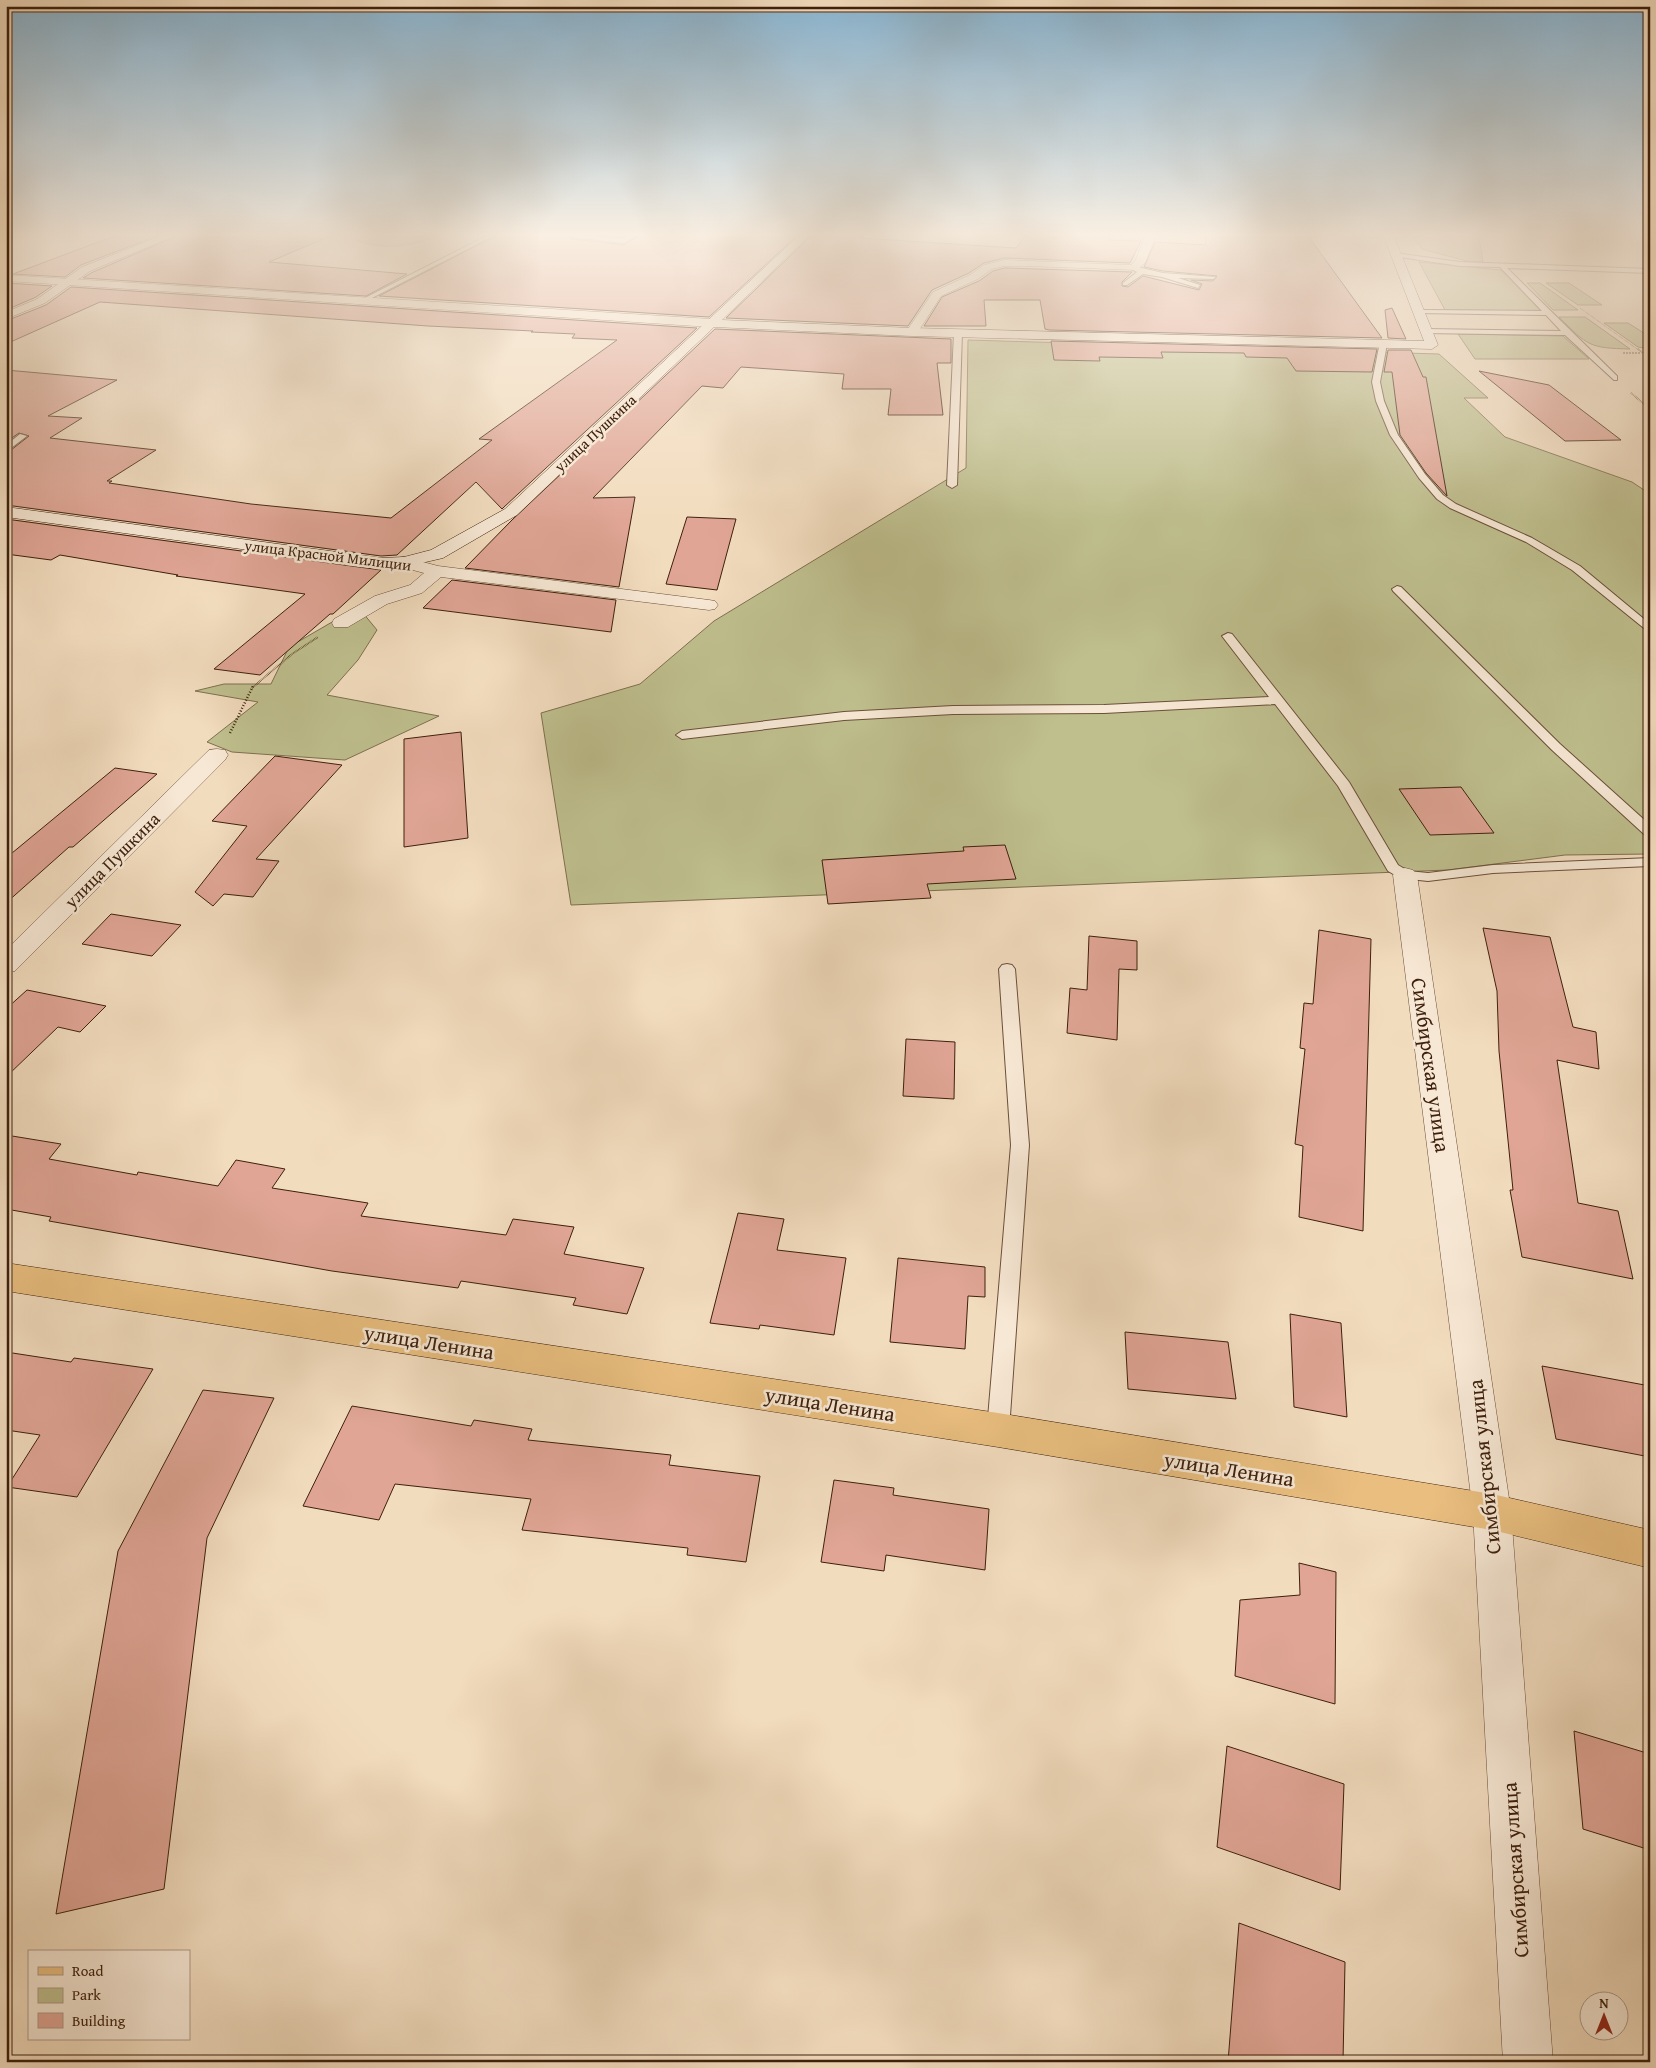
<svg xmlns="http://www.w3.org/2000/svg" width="1656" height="2068" font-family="'Gentium Book Plus',serif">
<rect width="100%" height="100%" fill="#f2dcbe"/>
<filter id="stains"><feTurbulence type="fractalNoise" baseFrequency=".004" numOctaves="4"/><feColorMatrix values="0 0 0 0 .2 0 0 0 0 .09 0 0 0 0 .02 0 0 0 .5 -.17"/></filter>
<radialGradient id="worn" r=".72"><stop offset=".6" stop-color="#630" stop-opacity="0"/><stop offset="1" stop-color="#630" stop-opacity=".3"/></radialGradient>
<path fill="#bfbf8e" stroke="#7e704e" d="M366,232H446C418,245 387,252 356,240L355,236Z
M1409,232H1478L1483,262H1470L1422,249Z
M1419,262L1501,270L1541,311L1445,310Z
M1527,283H1540L1578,310H1553Z
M1546,283H1569L1602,305H1578Z
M1559,317H1585L1630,349C1589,348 1588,346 1559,317Z
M1604,323H1628L1650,337V349L1638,347Z
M1458,334L1563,336L1589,359H1475Z
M968,340L1439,354L1488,398H1464L1505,437L1632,482L1650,494V854L1565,855L1448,870L571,905L541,713L640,684L714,621L966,468Z
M358,607L377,630L358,660L327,695L439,716L345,760L232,752L207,742L258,702L195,691L224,684H271L289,647Z"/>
<path fill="#e0a595" stroke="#3e200d" d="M125,232H167L81,265L65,277L13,274Z
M186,232H340L269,262L407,274L366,296L83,278L91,273Z
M503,232H632L623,237L575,233L570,237L572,239L624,245L644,232H801L709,317L379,296Z
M815,232H866L860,238L1016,248L1028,232H1113L1108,240L1141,241L1130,263L1005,258L984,263L969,273L932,290L908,326L726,318Z
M1206,232L1306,233L1382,338L1049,330L1045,329L1040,300H984L986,326H924L942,297L979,281L993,271L1005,268L1132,272L1122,282V286L1128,287L1143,276L1199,290L1202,284L1191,280L1213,281L1217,276L1163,271L1144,267L1155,242L1206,245Z
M6,283L52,286L36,297L6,310Z
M71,287L697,328L504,507L502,509L476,482L397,555L381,556L6,505V454L29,436L19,433L6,442V370L117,380L48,416L82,418L50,438L156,450L107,481H112L109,483L251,504L391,518L492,440L479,439L617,340L572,338L575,334L531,332L533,331L428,326L100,302L6,344V321L46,305Z
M1392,308L1406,339L1388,338L1385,310Z
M715,329L951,339V363H937L943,415H888L891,389H842L844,374L741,367L723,388L702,386L593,498L635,497L619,587L465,568L512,520Z
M1051,341L1377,349L1372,372L1296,371L1287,358L1246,357L1244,353L1161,352L1163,358L1099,357L1100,361L1054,360Z
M1388,350H1411L1423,377H1426L1447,496L1426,473L1400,435L1392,372H1384Z
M1479,371L1549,385L1621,440L1565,441Z
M687,517L736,519L717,590L666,584Z
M6,519L381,570L333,614H330L260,675L214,669L305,594L176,576L178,575L60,555L51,560L6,554Z
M452,580L616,600L611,632L423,608Z
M461,732L468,838L404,847V739Z
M275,756L342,765L256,859L279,861L253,897L224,894L213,906L195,892L247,826L212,821Z
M115,768L157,774L73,847H69L6,903V858Z
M1461,787L1494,833L1430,835L1399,789Z
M1005,845L1016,879L927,884L931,898L828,904L822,860L964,851L963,847Z
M111,914L181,925L152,956L82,944Z
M1483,928L1550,937L1573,1027L1596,1032L1599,1069L1557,1060L1578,1203L1618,1211L1633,1279L1522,1257L1510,1190H1513L1499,1051L1497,991Z
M1319,930L1371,939L1363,1231L1299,1217L1303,1146L1295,1144L1305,1049L1300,1048L1304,1003L1313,1004Z
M1089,936L1137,941V970L1119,969L1117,1040L1067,1033L1070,988L1087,990Z
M27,990L106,1006L80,1032L58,1027L6,1077V1009Z
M906,1039L955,1042L954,1099L903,1096Z
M6,1135L61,1144L49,1159L137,1175L138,1172L218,1186L236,1160L285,1169L272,1188L368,1203L361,1216L506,1235L513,1219L574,1227L564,1254L644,1268L627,1314L573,1305L576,1298L461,1281L458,1288L332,1271L49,1221L51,1217L6,1209Z
M738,1213L784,1219L777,1250L846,1258L834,1335L760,1325L759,1329L710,1323Z
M898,1258L985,1267V1297L968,1296L965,1349L890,1342Z
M1290,1314L1341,1323L1347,1417L1294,1407Z
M1125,1332L1228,1342L1236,1399L1128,1389Z
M6,1352L71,1362L74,1358L153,1369L77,1497L7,1487L40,1435L6,1430Z
M1542,1366L1650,1386V1457L1556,1439Z
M203,1390L274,1398L207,1538L164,1889L56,1914L118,1551Z
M352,1406L471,1426L474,1420L532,1429L528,1440L671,1455L669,1465L760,1476L746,1562L687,1555L688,1548L522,1530L531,1499L395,1484L379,1520L303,1506Z
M834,1480L894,1488L893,1495L989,1509L985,1570L886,1555L884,1571L821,1562Z
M1299,1563L1336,1572L1335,1704L1235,1676L1240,1600L1300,1595Z
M1574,1731L1650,1754V1850L1583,1829Z
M1227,1746L1344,1784L1340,1890L1217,1847Z
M1239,1923L1345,1962L1343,2062H1228Z"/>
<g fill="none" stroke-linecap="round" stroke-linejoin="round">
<g stroke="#6b4f39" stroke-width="2">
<path id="lane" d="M494,232H501L366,301L361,300Z
M635,232H642L624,243L572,237L575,235L623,239Z
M1395,253L1460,262L1650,269V273L1507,268L1617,376V380H1614L1565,335L1423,333L1426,329L1561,331L1546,315L1417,313L1419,310L1542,311L1500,267L1460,266L1393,256Z
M1133,266L1163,273L1216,277L1213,279L1178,278L1200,285L1198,288L1162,277L1143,274L1127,285H1123V283L1137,272L1131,269Z
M958,331L962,333L957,485L952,488L947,485L954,333Z
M1380,342L1387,344L1380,382L1384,401L1398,435L1425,474L1443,495L1456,504L1532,538L1580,566L1650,624V633L1572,570L1526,542L1450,508L1437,499L1419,478L1390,435L1376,401L1372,382Z
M20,434L27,436L6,452V445Z
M1397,586L1401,587L1560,744L1650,825V836L1645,835L1552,750L1393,591L1392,589Z
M1228,633L1232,634L1349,782L1398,865L1408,871L1428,873L1493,865L1650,858V866L1493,873L1428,881L1400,878L1388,871L1338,786L1275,704L1104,713L953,714L844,720L682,739L676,735L682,731L844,712L953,706L1104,705L1269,697L1222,636Z
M1007,964L1012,965L1015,969L1029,1145L1009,1430L1006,1437L998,1440L990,1437L987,1430L1011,1145L999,969L1002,965Z"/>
</g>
<g stroke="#6b4f39" stroke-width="1">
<path id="street" d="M1147,232H1157L1145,263L1137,270L1026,266H1005L992,269L978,279L941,296L916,335H908L906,332L933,292L970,275L984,265L1005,260L1131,265L1135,261Z
M1350,232H1391L1393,234C1386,240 1357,238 1350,232Z
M6,275L711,319L717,323L711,327L6,281Z
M404,557L438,566L709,600L715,601L718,605L715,609L709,610L441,577L422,593L387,604L348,627H334L332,623L334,619L375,596L410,585L424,573L398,566L395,562L398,558Z
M217,749L225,750L228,755L225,760L15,971L6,973V950L209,750Z
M1405,868L1413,870L1417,875L1511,1512L1553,2062H1503L1473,1512L1393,875L1397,870Z"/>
</g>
<g stroke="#3e200d" stroke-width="1">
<path id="secondary" d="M171,232H184L90,271L45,303L6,319V312L37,299L82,267Z
M803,232H813L722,320L912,328L1424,341L1382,232H1392L1438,345L1432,349L912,336L714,327L517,515L443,558L404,567L381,568L6,517V507L381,558L404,557L431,550L505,509Z"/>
</g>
<g stroke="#3e200d" stroke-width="1">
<path id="primary" d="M6,1263L998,1413L1492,1494L1650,1530V1568L1492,1530L998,1447L6,1291Z"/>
</g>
<path stroke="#3e200d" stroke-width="1" stroke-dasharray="0.5 1" stroke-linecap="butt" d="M519,234L530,235
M1580,308L1640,351"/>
<path stroke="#3e200d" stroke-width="2" stroke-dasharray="0.5 1" stroke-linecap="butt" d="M1638,349L1643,353
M1623,353H1641
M1631,393L1650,409
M252,688L292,654L318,637"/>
<path stroke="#3e200d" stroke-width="2.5" stroke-dasharray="1 2" stroke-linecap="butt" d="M230,733L253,686"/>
<use href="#lane" fill="#f7e8d5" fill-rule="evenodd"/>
<use href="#street" fill="#f7e8d5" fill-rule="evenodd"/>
<use href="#secondary" fill="#f7e8d5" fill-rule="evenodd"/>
<use href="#primary" fill="#e9be7f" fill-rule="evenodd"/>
</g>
<linearGradient id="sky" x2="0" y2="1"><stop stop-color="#89b6d4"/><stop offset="0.45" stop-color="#f9efe2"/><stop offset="1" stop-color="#f9efe2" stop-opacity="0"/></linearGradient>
<rect width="1656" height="521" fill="url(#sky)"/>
<g text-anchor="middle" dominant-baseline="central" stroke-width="5" stroke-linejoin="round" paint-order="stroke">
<g font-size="15" fill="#3e200d" stroke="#f7e8d5">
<text transform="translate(595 433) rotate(-43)">улица Пушкина</text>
<text transform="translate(328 555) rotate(7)">улица Красной Милиции</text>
</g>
<g font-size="18" fill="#3e200d" stroke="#f7e8d5">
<text transform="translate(112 860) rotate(-45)">улица Пушкина</text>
</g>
<g font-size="21" fill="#3e200d" stroke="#f7e8d5">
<text transform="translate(1431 1065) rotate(82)">Симбирская улица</text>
<text transform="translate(429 1342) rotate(9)">улица Ленина</text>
<text transform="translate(830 1404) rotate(9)">улица Ленина</text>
<text transform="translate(1484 1467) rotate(-96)">Симбирская улица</text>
<text transform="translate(1229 1469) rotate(9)">улица Ленина</text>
<text transform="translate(1515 1870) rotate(-94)">Симбирская улица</text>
</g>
</g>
<rect width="1656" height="2068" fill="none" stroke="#f2dcbe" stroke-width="25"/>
<rect x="8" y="8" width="1641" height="2053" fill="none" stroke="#3e200d" stroke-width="2.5"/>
<rect x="12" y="12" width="1631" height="2043" fill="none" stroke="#3e200d"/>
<rect x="28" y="1950" width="162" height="90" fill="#f7e8d5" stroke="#ad9885"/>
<rect x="38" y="1967" width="25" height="8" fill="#e9be7f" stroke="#ad9885"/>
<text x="72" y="1976" font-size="15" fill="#3e200d">Road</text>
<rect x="38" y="1988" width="25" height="15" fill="#bfbf8e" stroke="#ad9885"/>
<text x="72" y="2000" font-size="15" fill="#3e200d">Park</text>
<rect x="38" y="2013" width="25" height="15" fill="#e0a595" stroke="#ad9885"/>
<text x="72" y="2026" font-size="15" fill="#3e200d">Building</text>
<g transform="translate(1604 2016)"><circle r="24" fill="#f7e8d5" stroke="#ad9885"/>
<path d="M0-4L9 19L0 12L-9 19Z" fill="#8f2418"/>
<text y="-8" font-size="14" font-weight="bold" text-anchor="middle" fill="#3e200d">N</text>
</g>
<rect width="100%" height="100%" filter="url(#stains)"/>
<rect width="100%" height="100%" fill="url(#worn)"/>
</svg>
